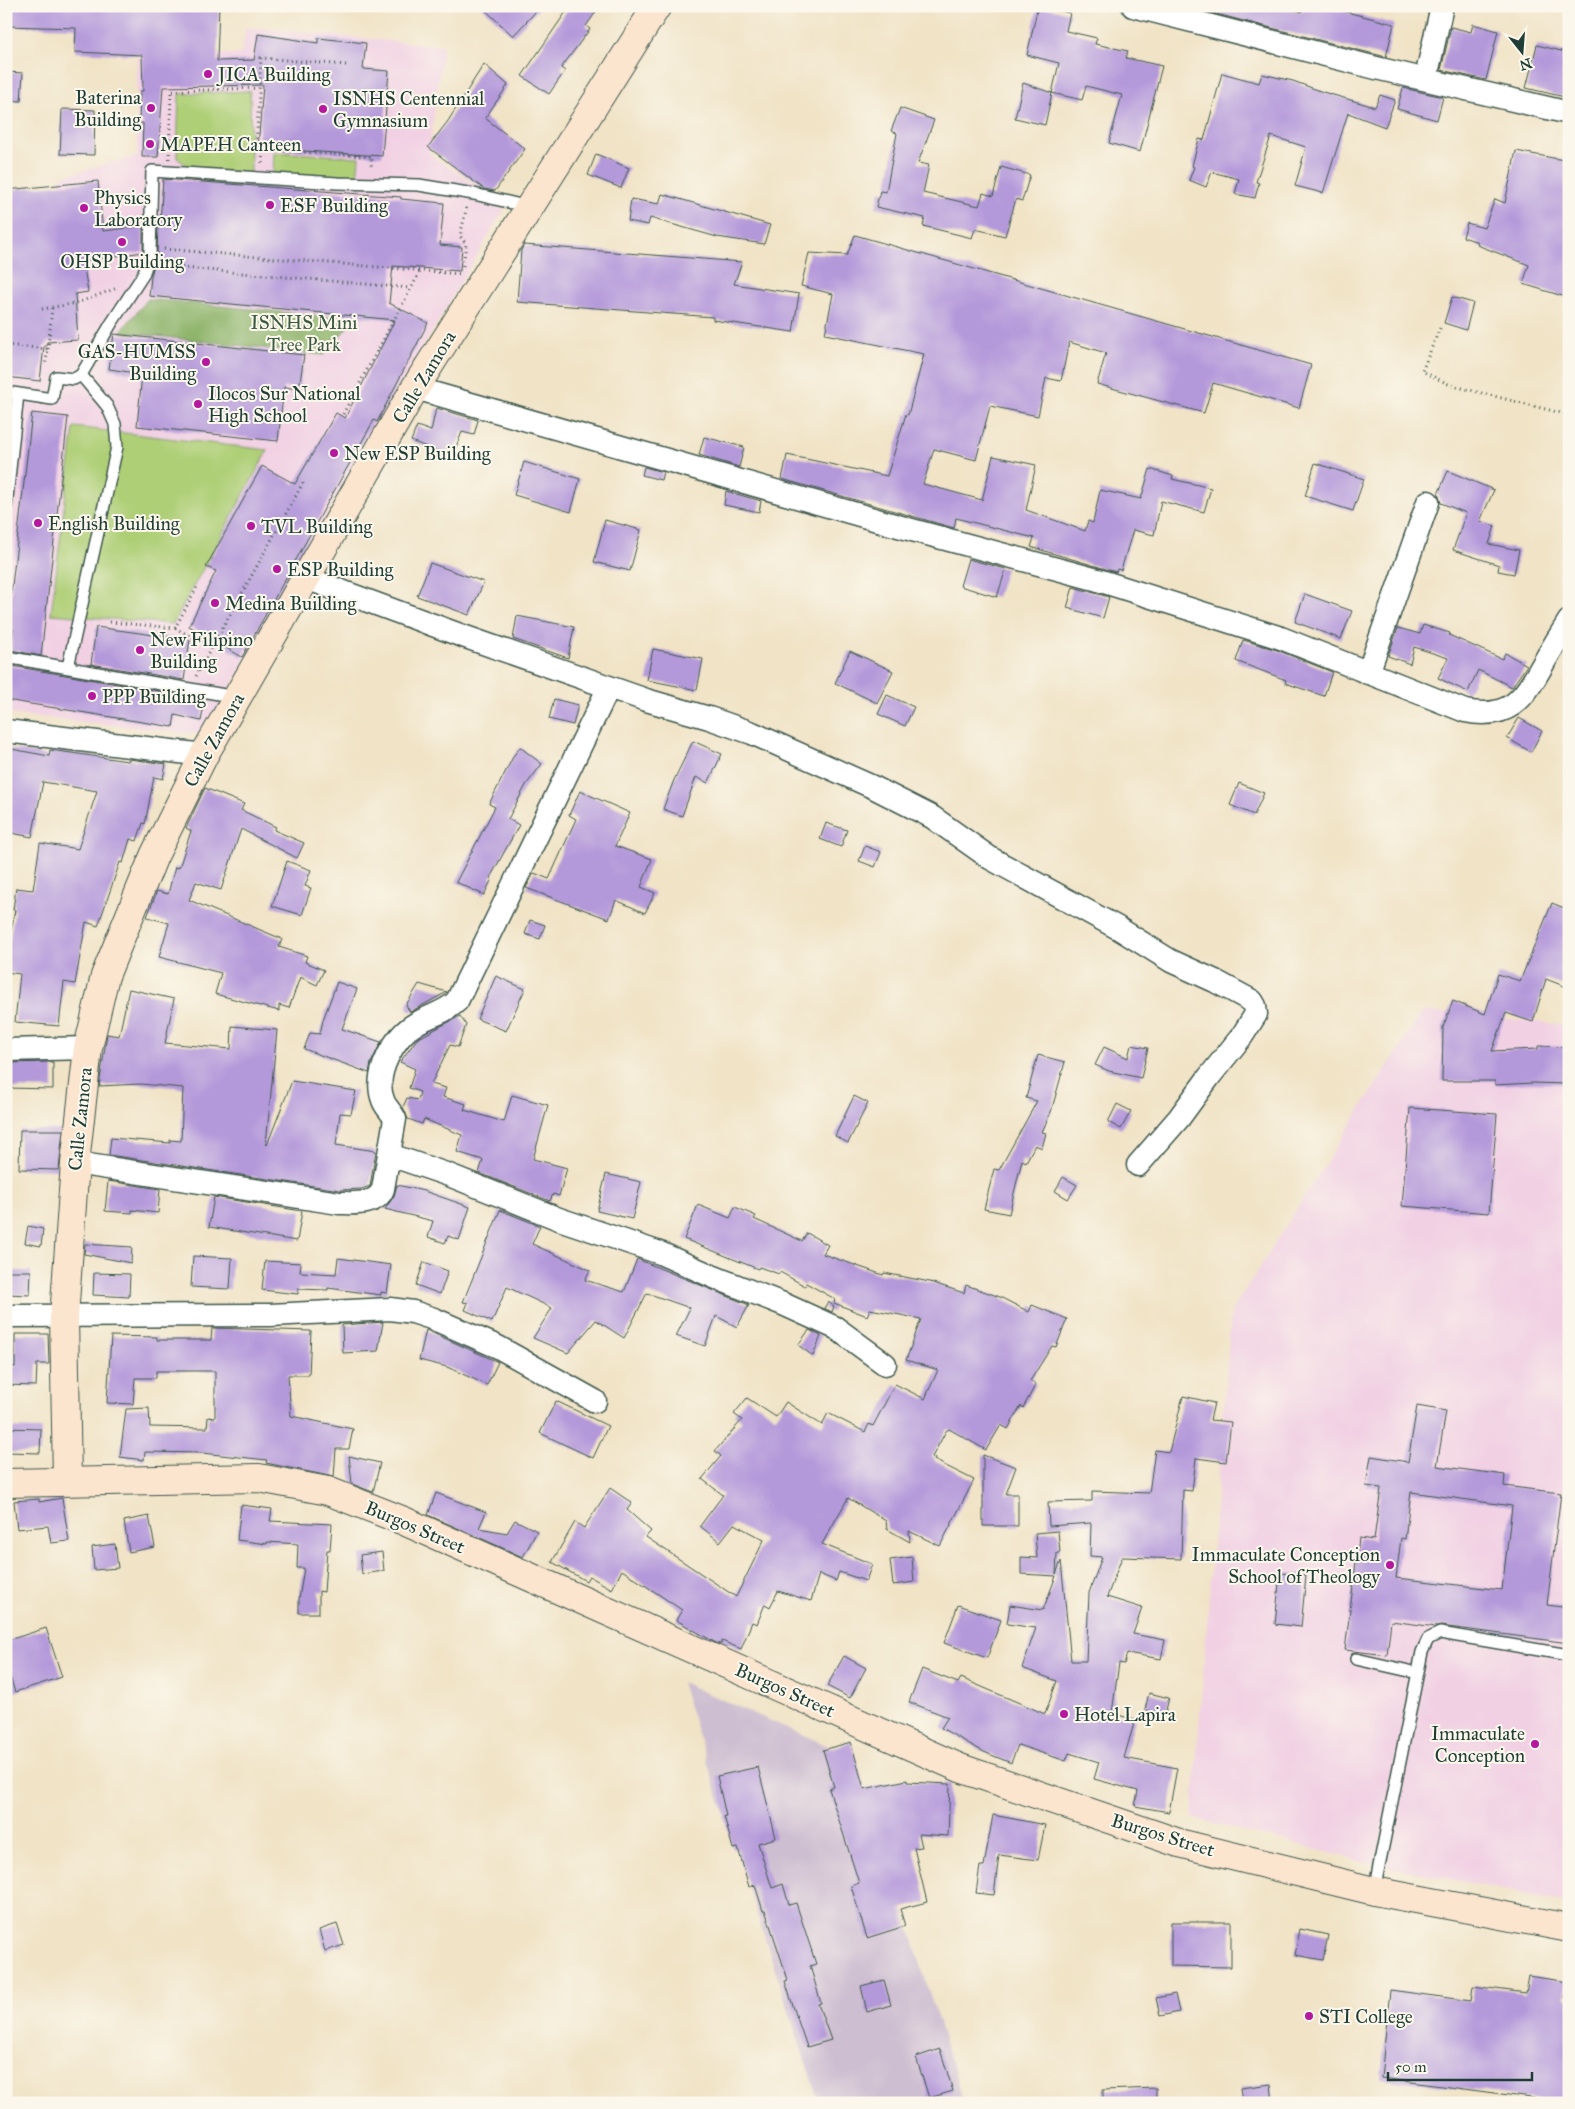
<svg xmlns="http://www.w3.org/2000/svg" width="1575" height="2109" font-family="'IM FELL Great Primer',serif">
<rect width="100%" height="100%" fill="#fbf7ec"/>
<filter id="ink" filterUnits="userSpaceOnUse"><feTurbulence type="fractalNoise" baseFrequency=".02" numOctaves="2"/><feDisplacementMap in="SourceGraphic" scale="10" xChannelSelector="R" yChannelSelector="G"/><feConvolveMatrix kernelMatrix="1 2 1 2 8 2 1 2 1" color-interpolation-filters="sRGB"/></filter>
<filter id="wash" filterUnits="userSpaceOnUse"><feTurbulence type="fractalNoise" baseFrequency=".0096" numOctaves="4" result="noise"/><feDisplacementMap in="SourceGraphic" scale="20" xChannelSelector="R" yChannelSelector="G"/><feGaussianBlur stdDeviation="1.12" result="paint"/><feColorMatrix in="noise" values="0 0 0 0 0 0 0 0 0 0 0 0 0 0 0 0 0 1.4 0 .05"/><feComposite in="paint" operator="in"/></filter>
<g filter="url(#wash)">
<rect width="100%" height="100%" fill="#f0e3c6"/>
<path fill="#f1d0e3" d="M246,27L443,46L429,154L506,206L351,470L212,721L199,734L6,714V300L69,271L59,177L137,156V57L241,54Z
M1423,1011L1569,1025V1903L1365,1862L1192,1818L1231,1312Z"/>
<path fill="#cebed1" d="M681,1682L856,1758L964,2103H819Z"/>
<path fill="#afcf77" stroke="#678656" d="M250,91L251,173L191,169L177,158L179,94Z
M274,152L359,157L357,180L273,175Z
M74,427L268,450L173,624L51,614Z"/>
<path fill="#8bb268" stroke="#55784e" d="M148,299L354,319L324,355L120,332Z"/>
<g id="blocks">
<path fill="#b499da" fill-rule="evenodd" d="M6,6H219L217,61L254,60L258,34L318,43V38L366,43L363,69L389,71L382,156L258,148L263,85L163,87L158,157H142L143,123H139L140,91H143L142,55L75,52L76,28L6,26Z
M481,6H541L513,36Z
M570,6H600L586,26L590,29L561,68L565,71L549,94L522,76Z
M1038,6L1070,13L1066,31L1097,38L1095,44L1128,51L1126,58L1162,66L1140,152L1109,143L1122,95L1086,86L1082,100L1052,93L1059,63L1027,55Z
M1279,6L1302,12L1304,6H1323L1394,24L1386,57L1189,7Z
M1473,24L1498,31L1486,80L1441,70L1451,27L1471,32Z
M1537,45L1569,53V98L1526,88Z
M484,64L508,85L485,118L525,149L495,191L484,189L428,147L448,121Z
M6,72L23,73L21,101L6,100Z
M1222,73L1259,83L1262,74L1293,81L1323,92L1375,107L1380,95L1395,100L1385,127L1348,113L1323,193L1295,186L1306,147L1271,136L1256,182L1259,183L1255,198L1235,194L1239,179L1212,172L1206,187L1189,180L1194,167L1192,166L1199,139L1204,140Z
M1023,83L1052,93L1045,125L1015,118Z
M1403,88L1443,97L1437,120L1397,109Z
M900,108L934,120L918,163L929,165L923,193L979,206L983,193L993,196L1001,167L1030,175L1022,201L1016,199L1005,236L975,229L972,238L923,226L925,218L876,207L880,191L886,192L897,133L891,131Z
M62,109L95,110L94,155L60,154Z
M1516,151L1569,161V298L1523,284L1529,265L1477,245L1478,242L1463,237L1467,223L1484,228L1495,199L1505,203Z
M596,154L629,168L621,188L588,175Z
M163,179L401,197V199L444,203L440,245L462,247L460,271L393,266L389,303L428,323L377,422L374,420L333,493L242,657L189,626L216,571L206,567L262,466L295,484L336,413L345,418L395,320L149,296L151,276L157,254L158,223H160Z
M98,181L103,231L143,226V252L83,261L88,292L75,294L78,340L47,342L46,346H44L40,381L6,377V190Z
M662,194L770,225L764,244L717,237L650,218L648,225L628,221L631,199L659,204Z
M855,235L1311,365L1299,408L1213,383L1204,413L1097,384L1106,353L1069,342L1061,381L1046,378L1038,416L990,406L976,460L934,449L923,484L982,500L993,456L1036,465L1026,510L1085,531L1088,521L1093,523L1100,490L1141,499L1150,469L1173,476L1172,479L1211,488L1204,512L1161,501L1154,535L1133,530L1121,570L1117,569L1116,572L1031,547L1034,538L956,518L954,528L782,479L787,455L887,476L906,414L908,415L924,354L825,334L833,294L801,286L809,253L847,255Z
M524,245L742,262L734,284L799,294L793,332L713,320V317L517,302L521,250Z
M1452,297L1473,303L1466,330L1444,323Z
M114,334L304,355L299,389L284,387L278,441L137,426L142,374L109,369Z
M436,408L478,420L474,435L462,432L452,457L411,441L417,426L431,431Z
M32,413L68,417L41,656L11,650L13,629H7Z
M704,437L744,447L739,467L699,455Z
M524,462L580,479L571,512L514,495Z
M1315,463L1364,479L1353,511L1305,496Z
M644,467L663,472L661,480L642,475Z
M1448,471L1494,490L1480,521L1495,526L1489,544L1519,550L1514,574L1498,571L1499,565L1453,550L1466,513L1441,503L1438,494Z
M726,491L761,501L759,512L724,505Z
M605,520L641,530L630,571L594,562Z
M968,559L1006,569L997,597L960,586Z
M430,563L484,582L469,615L417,596Z
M1073,587L1109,597L1103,618L1067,608Z
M1305,594L1352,611L1341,639L1295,622Z
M517,616L574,627L568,658L513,639Z
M1423,625L1450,633L1449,635L1502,659L1505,653L1527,665L1512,687L1478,670L1468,692L1438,678L1448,658L1414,647L1410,664L1388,656L1398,628L1420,634Z
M96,627L190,640L184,680L91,664Z
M1243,640L1277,650L1332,672L1324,696L1285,683L1286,680L1236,661Z
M653,649L703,659L697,690L647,680Z
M850,651L893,671L877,703L835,683Z
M6,665L182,695L181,700L204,706L201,721L175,715L173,727L6,700Z
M887,695L914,707L905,726L878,714Z
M554,699L578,705L573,725L549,719Z
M1519,718L1542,731L1531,752L1507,738Z
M693,741L722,754L708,783L696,777L682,816L663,809L674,780Z
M520,747L542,764L526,785L508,819L519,825L490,878L492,879L484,895L456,882L495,807L489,804L514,755Z
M6,748L49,756L50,750L128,761L129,759L166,764L163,779L154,777L145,824L143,823L137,841L130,839L123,863L120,862L98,926L86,922L75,984L64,982L59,1026L15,1022L20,974L6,972V958L15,910H13L16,888L33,890L40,843L78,849L97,791L43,782L32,837L6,832Z
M1239,783L1264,793L1254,815L1230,805Z
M205,788L244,804L241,810L276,827L274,830L304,843L297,858L241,829L221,890L196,882L189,900L282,939L279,947L307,956L305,962L324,970L317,985L300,977L289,1008L279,1005V1011L215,994L221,973L159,957L169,923L147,917L157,891L168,894L175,867L179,868L191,831L186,828Z
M580,791L630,813L615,846L652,859L641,887L655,893L645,913L616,900L609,919L526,888L534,873L549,879L576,819L569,815Z
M826,823L847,830L841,847L820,839Z
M865,846L881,852L875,867L859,861Z
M287,861L311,870L305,886L311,888L302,915L272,906Z
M1552,903L1569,910V988L1546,979L1533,1022L1506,1013L1492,1051L1538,1049V1046L1569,1047V1084L1532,1083L1495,1085V1081H1442L1443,1027L1453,1001L1485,1014L1498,974L1520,981Z
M530,920L545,925L540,939L525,934Z
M496,976L525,989L506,1031L477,1019Z
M337,982L357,989L342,1029L381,1042L371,1063L369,1073L304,1049L310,1033L320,1034L323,1020Z
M419,984L447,992L410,1012L406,1005Z
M129,989L174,999L165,1043L231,1049L232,1026L277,1030L266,1144L267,1145L292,1081L356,1091L351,1114L340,1113L336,1145L376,1151L370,1186L362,1189L340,1190L109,1155L111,1138L170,1143V1140L181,1141L183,1088L141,1084L99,1086L107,1034L119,1036Z
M460,1016L466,1025L458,1047L450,1045L431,1084L446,1088L443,1097L466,1104L464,1110L504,1122L512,1095L548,1105L533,1159L567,1168L559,1196L553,1194L550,1201L479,1173L483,1160L457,1152L462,1135L424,1119L422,1124L408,1119L403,1107L407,1098L418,1100L420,1092L409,1088L415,1069L400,1062L417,1039Z
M1131,1045L1148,1048L1141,1078L1109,1071L1095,1065L1104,1047L1128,1058Z
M1038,1055L1065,1062L1051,1112L1042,1132L1046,1133L1042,1148L1035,1145L1026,1162L1022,1160L1009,1214L984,1209L994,1169L999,1170L1037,1101L1026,1098Z
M53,1062V1089L6,1088V1063Z
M854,1096L868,1103L848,1143L835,1136Z
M1117,1104L1131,1111L1121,1129L1108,1122Z
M1410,1108L1497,1114L1489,1213L1402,1206Z
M20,1130H63L59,1170L19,1169Z
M606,1174L641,1182L632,1219L597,1211Z
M1063,1177L1077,1185L1068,1199L1055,1191Z
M108,1181L160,1189L158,1213L132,1210V1213L105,1211Z
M397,1185L424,1191L470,1207L459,1240L448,1236L445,1243L428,1237L433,1221L385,1209L394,1196Z
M214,1197L302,1211L297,1241L209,1227Z
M698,1205L730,1218L735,1207L756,1216L754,1219L802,1241L807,1233L828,1245L823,1254L883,1275L884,1273L930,1282L964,1293L966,1285L1000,1297L1029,1312L1032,1305L1067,1319L1056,1347L1052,1346L1030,1381L1036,1384L1023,1408L1021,1406L1008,1429L1001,1425L986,1450L949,1429L946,1431L932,1457L935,1458L934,1460L974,1480L940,1546L909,1531L910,1542L887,1529L886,1521L848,1498L822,1544L872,1564L866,1581L839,1572L836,1581L819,1574L811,1601L778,1591L770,1607L765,1604L757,1624L752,1622L741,1649L722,1641L721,1644L716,1643L676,1620L682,1610L622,1570L612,1589L589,1576L586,1581L552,1562L575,1522L584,1528L610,1488L632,1503L627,1510L651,1531L646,1537L736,1597L764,1540L734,1524L720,1542L700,1526L723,1495L702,1479L721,1456L715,1451L742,1420L734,1414L747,1398L776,1417L786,1402L822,1425L828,1413L865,1432L869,1424L873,1426L895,1384L925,1399L938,1370L906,1360L921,1319L870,1309L867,1316L834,1303L835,1299L806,1283L805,1286L780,1272L779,1274L759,1267L758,1269L684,1239Z
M500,1210L540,1226L532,1244L590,1270L585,1280L624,1292L637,1259L749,1305L737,1327L716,1316L705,1346L676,1336L690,1308L647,1293L624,1338L596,1320L568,1353L533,1338L552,1308L507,1287L492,1322L465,1310L468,1303L463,1302Z
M28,1226L43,1229L41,1246L25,1243Z
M85,1244L132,1247L131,1263L84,1254Z
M193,1256L232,1258L230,1289L191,1287Z
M338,1258L391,1265L387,1293L381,1292V1295L328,1288V1290L298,1289V1294L262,1290L265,1261L301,1263L300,1272L336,1274Z
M424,1262L448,1271L440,1294L416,1285Z
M6,1271H31L30,1295L6,1294Z
M94,1273L130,1274L129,1297L93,1295Z
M828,1302L834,1306L832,1312L824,1308Z
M383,1322L378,1351L343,1353L342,1325Z
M212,1328L311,1331L309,1375H288L291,1416L353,1429L349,1449H336L334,1477L266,1463L267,1460L202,1453L145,1452L144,1460L120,1457L126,1409L149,1408L150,1427L207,1428L208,1417L215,1418V1371H156V1378H135L133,1404L107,1403L111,1336L157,1337V1340H211Z
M426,1330L498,1362L487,1385L447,1367L419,1360Z
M809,1330L821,1336L813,1356L798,1345Z
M15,1334H48L49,1364H37L36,1386L6,1385V1366L15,1367Z
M1183,1396L1214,1403L1210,1420L1231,1422L1226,1462L1196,1458L1192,1491L1183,1490L1181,1559L1122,1557L1107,1597L1142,1608L1133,1634L1165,1640L1161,1659L1127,1653L1124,1664L1119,1663L1112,1713L1135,1720L1124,1758L1177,1768L1169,1812L1135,1806L1138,1791L1094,1779L1099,1762L1069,1753L1066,1761L1018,1745L1011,1763L984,1752L941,1728L948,1717L909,1702L922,1669L958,1683L961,1678L1045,1714L1057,1681L1022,1668L1036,1628L1007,1624L1010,1605L1043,1610L1056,1576L1021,1574V1557L1037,1558L1035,1533L1058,1531L1060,1553H1057L1056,1574L1061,1561L1071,1661H1086L1089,1593L1102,1557L1090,1556L1091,1523L1049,1526L1048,1502L1092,1501V1491L1149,1493L1155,1450L1169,1452Z
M556,1401L608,1426L593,1458L540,1433Z
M1417,1406L1446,1411L1437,1466L1505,1475L1504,1486L1561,1493L1547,1605L1569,1608V1643L1441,1626L1436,1627L1391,1621L1387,1655L1345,1650L1359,1538L1374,1540L1381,1488L1366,1486L1371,1456L1408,1462ZM1411,1492L1512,1506L1502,1590L1396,1578L1401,1538L1405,1539Z
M6,1428L41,1429L40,1453L6,1452Z
M983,1455L1016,1467L1006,1494H1018V1526H983Z
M349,1456L380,1463L373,1492L352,1484Z
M436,1493L486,1512L479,1528L507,1533L515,1520L537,1531L523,1557L428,1515Z
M62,1498L69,1541L51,1543L48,1526L17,1529L14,1501L39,1499V1502Z
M241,1505L272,1509L270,1521L332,1524L330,1550H327L324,1592L319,1591V1613H299V1599L304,1568H297L298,1544L267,1542V1544L237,1540Z
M149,1516L155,1547L129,1552L124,1521Z
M115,1544L118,1568L94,1570L92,1547Z
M382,1552L384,1571L362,1574L360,1555Z
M912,1557L914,1582L893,1585L890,1560Z
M1280,1573L1306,1575L1301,1627L1275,1624Z
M958,1605L1001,1620L987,1658L944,1643Z
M46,1628L62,1677L15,1692L6,1665V1641Z
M844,1656L866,1668L850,1698L827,1686Z
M1149,1693L1169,1698L1165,1714L1145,1710Z
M851,1742L864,1789L907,1780V1782L950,1784L948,1836L919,1834L922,1847L914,1848L927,1902L900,1909L905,1926L867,1938L851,1886L859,1883L829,1789L834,1787L823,1750Z
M758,1767L776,1838L758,1843L772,1888L783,1884L789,1905L796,1903L816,1964L810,1966L821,2003L818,2004L831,2040L807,2047L795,2012L785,1981L788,1980L765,1910L763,1911L755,1885L749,1887L738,1848L733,1849L724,1816H726L717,1776Z
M993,1815L1045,1825L1038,1860L999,1855L994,1895L976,1893L980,1866H984Z
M1171,1922H1231V1967L1171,1966Z
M337,1924L344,1945L325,1951L319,1930Z
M1300,1929L1328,1935L1323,1960L1295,1955Z
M1529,1976L1568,1982L1565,1998L1569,1999V2103L1381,2078L1390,1990L1471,2001L1473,1986L1526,1993Z
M884,1980L891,2005L867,2012L861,1986Z
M1175,1994L1179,2012L1160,2016L1156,1998Z
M940,2049L953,2091L929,2098L916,2057Z
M1271,2084L1273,2103H1242L1240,2088Z
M1156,2088V2103H1103V2090Z"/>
</g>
</g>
<g filter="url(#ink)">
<use href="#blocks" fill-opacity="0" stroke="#3e564a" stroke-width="1"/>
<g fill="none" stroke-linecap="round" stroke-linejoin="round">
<g stroke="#3e564a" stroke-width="14">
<path id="lane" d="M6,392L52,399L56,377L74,379L81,375L111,324L143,275L150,254L152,171L337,183L419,185L474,194L529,207
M6,507L18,394
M6,657L236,697
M68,667L117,447L115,424L107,406L81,375
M1356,1659L1418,1673
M1374,1891L1422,1652L1428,1639L1440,1633L1569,1655"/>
</g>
<g stroke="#3e564a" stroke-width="25">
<path id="street" d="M1133,6L1376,68L1569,113
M1426,78L1442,6
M415,388L912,530L1098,580L1281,638L1465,711C1509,720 1523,700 1543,664C1551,650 1560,635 1569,621
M306,578L460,635L646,700L709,718L752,733L875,788L932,817L990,858L1118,928L1171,961L1215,981L1252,1001L1255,1006L1256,1014L1242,1036L1209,1077L1179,1118L1138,1165
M1368,673L1428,502
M6,731L204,755
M6,1050L88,1048
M390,1155L449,1175L559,1219L660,1253L714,1277L783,1304L836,1328L885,1364
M75,1163L339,1203C354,1203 376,1206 383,1189L395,1119C392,1112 385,1107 383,1100C373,1074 394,1036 417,1023C431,1015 446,1012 457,1001L609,687
M6,1316L270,1315L390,1309L413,1312L434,1319L498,1347L595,1401"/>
</g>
<g stroke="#3e564a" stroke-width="30">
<path id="secondary" d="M67,1480L64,1317L75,1163L88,1048L105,976L154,856L204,755L415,388L657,6
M6,1483L259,1478L328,1491L404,1521L960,1768L1179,1843L1374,1891L1569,1928"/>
</g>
<path stroke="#3e564a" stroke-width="3" stroke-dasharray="1 4" stroke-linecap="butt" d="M346,65L261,58L256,149L372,157L371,169
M169,159L171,91L258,88
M262,163L263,149
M164,249L461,274
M162,266L410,288
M463,266L466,244L460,236L467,206
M42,309L77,303L117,288
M1440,328L1422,371L1450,385L1569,415
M6,345L48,349L45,366
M48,349L52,308
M343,414L421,270
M110,622L175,628L198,585
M175,628L213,648
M196,676L304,481"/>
<use href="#lane" stroke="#fff" stroke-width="11"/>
<use href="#street" stroke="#fff" stroke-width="22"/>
<use href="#secondary" stroke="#fbe5cf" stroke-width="28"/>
</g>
</g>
<g fill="#b5179e" stroke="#fbf7ec" stroke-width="2">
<circle cx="208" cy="74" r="5"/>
<circle cx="151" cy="108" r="5"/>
<circle cx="323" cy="109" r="5"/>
<circle cx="150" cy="144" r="5"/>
<circle cx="270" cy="205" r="5"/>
<circle cx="84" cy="208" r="5"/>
<circle cx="122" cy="242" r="5"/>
<circle cx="206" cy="362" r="5"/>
<circle cx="198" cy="404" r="5"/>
<circle cx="334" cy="453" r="5"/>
<circle cx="38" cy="523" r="5"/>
<circle cx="251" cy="526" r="5"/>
<circle cx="277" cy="569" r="5"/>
<circle cx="215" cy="603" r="5"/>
<circle cx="140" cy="650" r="5"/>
<circle cx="92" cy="696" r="5"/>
<circle cx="1390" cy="1565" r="5"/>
<circle cx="1064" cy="1714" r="5"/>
<circle cx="1535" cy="1744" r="5"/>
<circle cx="1309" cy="2016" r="5"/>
</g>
<g text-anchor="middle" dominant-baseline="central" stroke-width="4" stroke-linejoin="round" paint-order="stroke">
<g font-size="19" fill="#1f3d34" stroke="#fbf7ec" text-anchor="start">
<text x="218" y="74">JICA Building</text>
<text x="141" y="97" text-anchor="end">Baterina<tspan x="141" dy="22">Building</tspan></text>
<text x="333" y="98">ISNHS Centennial<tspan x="333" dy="22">Gymnasium</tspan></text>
<text x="160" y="144">MAPEH Canteen</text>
<text x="94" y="197">Physics<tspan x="94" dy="22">Laboratory</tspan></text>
<text x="280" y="205">ESF Building</text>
<text x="122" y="261" text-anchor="middle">OHSP Building</text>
<text x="196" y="351" text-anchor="end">GAS-HUMSS<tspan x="196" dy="22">Building</tspan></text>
<text x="208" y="393">Ilocos Sur National<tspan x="208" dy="22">High School</tspan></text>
<text x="344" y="453">New ESP Building</text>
<text x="48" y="523">English Building</text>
<text x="261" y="526">TVL Building</text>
<text x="287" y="569">ESP Building</text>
<text x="225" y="603">Medina Building</text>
<text x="150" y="639">New Filipino<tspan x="150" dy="22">Building</tspan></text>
<text x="102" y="696">PPP Building</text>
<text x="1380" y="1554" text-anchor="end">Immaculate Conception<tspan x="1380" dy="22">School of Theology</tspan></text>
<text x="1074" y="1714">Hotel Lapira</text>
<text x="1525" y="1733" text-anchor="end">Immaculate<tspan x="1525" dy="22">Conception</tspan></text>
<text x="1319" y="2016">STI College</text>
</g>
<g font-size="19" fill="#3c5a41" stroke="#fbf7ec">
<text x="304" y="322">ISNHS Mini<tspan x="304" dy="22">Tree Park</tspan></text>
</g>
<g font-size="19" fill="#1f3d34" stroke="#fbf7ec">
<text transform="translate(424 377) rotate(-59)">Calle Zamora</text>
<text transform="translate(214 740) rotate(-61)">Calle Zamora</text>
<text transform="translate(80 1119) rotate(-84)">Calle Zamora</text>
<text transform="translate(415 1527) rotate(23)">Burgos Street</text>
<text transform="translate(785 1690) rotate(24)">Burgos Street</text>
<text transform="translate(1163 1835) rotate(17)">Burgos Street</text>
</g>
</g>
<rect width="1575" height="2109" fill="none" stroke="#fbf7ec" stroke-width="25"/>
<g transform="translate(1522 52) rotate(163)" stroke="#fbf7ec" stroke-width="4" paint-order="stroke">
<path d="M0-4L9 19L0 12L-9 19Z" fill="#1f3d34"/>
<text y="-8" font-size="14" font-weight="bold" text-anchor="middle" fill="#1f3d34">N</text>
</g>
<path d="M1388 2072v8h144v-8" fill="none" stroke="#1f3d34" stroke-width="2.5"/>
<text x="1395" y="2072" font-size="15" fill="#1f3d34" stroke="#fbf7ec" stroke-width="4" paint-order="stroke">50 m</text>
</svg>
